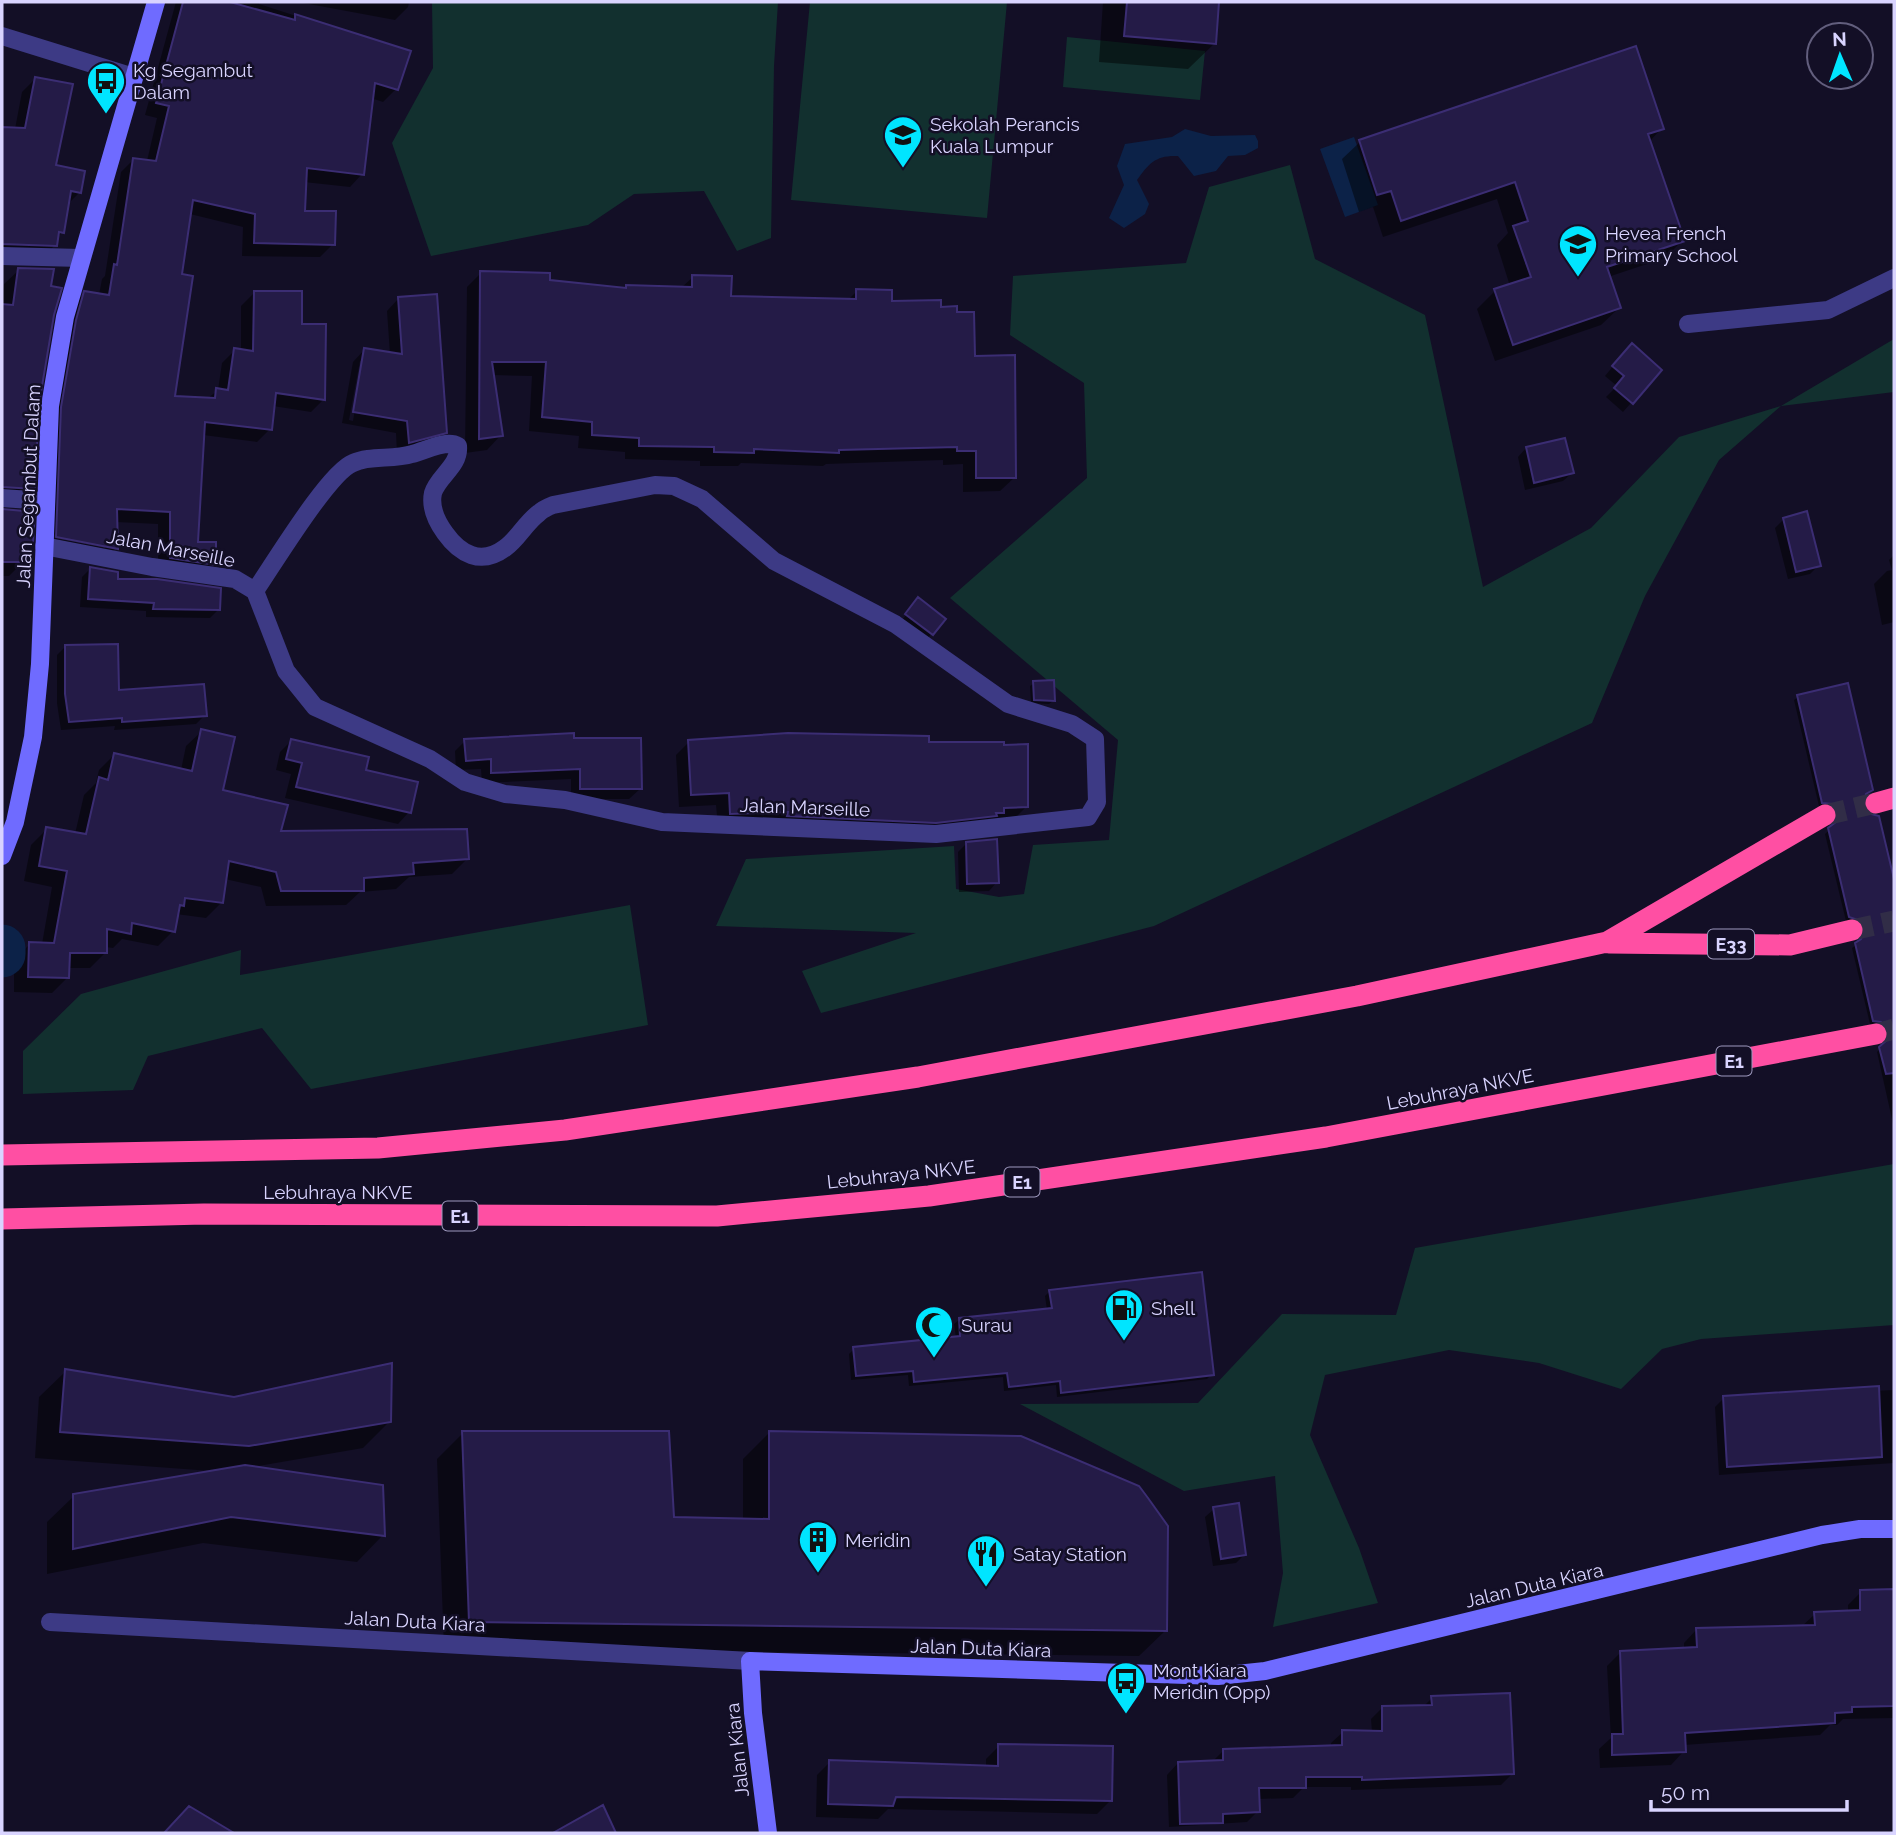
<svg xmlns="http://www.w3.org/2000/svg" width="1896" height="1835" font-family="Raleway,sans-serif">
<rect width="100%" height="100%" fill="#130f26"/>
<path fill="#12302f" d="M432,2H778L774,66L771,238L737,251L704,191L634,194L588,225L431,256L392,143L433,68Z
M810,2H1007L987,218L791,200Z
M1067,37L1205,51L1200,100L1063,87Z
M1290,165L1315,259L1425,315L1483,587L1591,528L1679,437L1781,406L1894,339V392L1781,406L1719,460L1645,596L1592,723L1154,926L821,1013L802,971L916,933L716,926L746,859L954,846L956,889L999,897L1024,894L1033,845L1109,840L1118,740L950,598L1087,478L1084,383L1010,335L1013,276L1186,263L1209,187Z
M630,905L648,1025L311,1089L262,1028L148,1056L133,1090L23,1094V1051L81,994L241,950L240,975Z
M1894,1164V1325L1701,1339L1662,1349L1621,1389L1539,1363L1449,1350L1325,1375L1310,1435L1359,1548L1378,1603L1273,1627L1283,1573L1275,1476L1184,1491L1020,1404L1198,1403L1282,1314L1396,1315L1415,1248Z"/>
<path fill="#0c2248" d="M1185,129L1211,136L1255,135L1258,141V148L1245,155L1228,156L1216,171L1194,176L1178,156C1156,155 1149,163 1137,180L1149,204L1145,214L1124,228L1109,218L1124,185L1117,166L1125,144L1172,137Z
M1354,137L1378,205L1345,217L1320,149Z"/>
<path fill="#0007" fill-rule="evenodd" d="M176,2H259V4L408,52L396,89L383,102L371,98L362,174L350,187L304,182V212L333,244L320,257L242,256L243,227L190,214L180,276L173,397L207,399L218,390L222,363L235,350L241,351V306L254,293L300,326L324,399L311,412L273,406L270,429L257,442L203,435L196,544L214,564L201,577L158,570V524L116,522V548L103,561L44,549L49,421L72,306L85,293L99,295L102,279L105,276L121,172L134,159L147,161L157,118L145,115ZM48,533L105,545V548L47,537Z
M298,2H409L408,7L395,20Z
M1103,2H1217L1215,43L1188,69L1099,62Z
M1635,49L1662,128L1649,142L1683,240L1665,258L1608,277L1619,308L1601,325L1495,361L1477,309L1495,291L1510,286L1497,245L1508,233L1497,199L1383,237L1373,207L1359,212L1342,159L1360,142Z
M35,79L54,167L80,192L67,205L63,232L56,238L55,245L42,258L2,256V128L15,129L22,92Z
M19,270L49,288L52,315L37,404L34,488L19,503L2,502V303L4,284Z
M481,273L624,290L681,288L693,277L729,298L847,301L857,291L890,303L939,309L973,358L1015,477L1000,491L963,492V464L943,465V460L826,464L823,466L741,463L738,466H700V461L625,459V452L578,448L579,436L529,431L532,376L493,375L501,435L487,450L465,453L467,287Z
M399,298L445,432L433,444L397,454L396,433L342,423L353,362L365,349L390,354L387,311ZM360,361H363L353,421L349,420Z
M1623,354L1660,370L1623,412L1606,397L1617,386L1605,376Z
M1526,448L1572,473L1563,481L1525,490L1518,457Z
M2,510L33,513L32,542L24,550V561L9,576H2Z
M1784,519L1819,565L1810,574L1788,579L1775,528Z
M1894,555V622L1882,625L1874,584L1887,571L1892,570L1889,560Z
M91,568L116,581L218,610L210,618L146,617V611L80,607L82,577Z
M915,603L943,619L928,638L903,619Z
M65,647L117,692L205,715L196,724L114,730L115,726L61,730L57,703V655Z
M1034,683L1053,701L1049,704L1031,703L1030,686Z
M1798,697L1871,790L1864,795L1861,806L1866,814L1878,817L1894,887V1128L1877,1052L1885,1044L1886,1035L1877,1025L1870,1024L1852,948L1859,943L1862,932L1857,924L1846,921L1825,834L1833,827L1835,819L1828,807L1819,806L1794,700Z
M202,731L221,791L279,833L468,858L452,874L409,877L396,889L360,892L346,905L266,906L261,887L225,879L222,902L206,918L176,914L173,931L158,946L122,939L113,948L106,947V952L90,968H68L67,978L52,993L14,992V960L30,944H42L52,887L24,881L31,845L47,829L75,834L84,795L96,783L99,770L115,754L181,770L186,746Z
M572,740L640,789L629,799H571V779L482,783L481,769L456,770L455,751L465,741Z
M291,741L364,772L409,812L398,824L285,798L291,774L276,770L280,752Z
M689,742L1002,746L1026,807L1013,820L989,825L718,826L716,805L679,807L676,755Z
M966,844L997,882L989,891L959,892L958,852Z
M1050,1291L1212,1374L1207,1379L1057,1397L1056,1385L1004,1391L1003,1377L909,1386L908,1375L851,1380L849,1354L854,1349L956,1338L954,1324L959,1320L1047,1310L1045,1296Z
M66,1371L390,1421L363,1448L252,1467L383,1535L357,1562L203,1543L47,1574V1522L74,1496L211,1471L35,1458L39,1397Z
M1894,1390V1463L1719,1475L1715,1407L1724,1398Z
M770,1432L1166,1630L1139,1656L444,1648L437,1459L463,1433L672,1519L743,1521V1459Z
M1214,1509L1245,1554L1236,1563L1213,1566L1205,1517Z
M1894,1591V1718L1843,1719L1837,1725H1830L1820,1735L1684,1745V1751L1671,1765L1600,1768L1599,1749L1611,1738L1607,1666L1620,1653L1684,1649V1643L1697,1629L1801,1627L1815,1614L1848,1612V1605L1861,1592Z
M1432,1698L1512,1774L1501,1785L1351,1790V1787H1304L1293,1798L1258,1799V1811L1247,1822L1169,1827L1167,1775L1178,1763L1212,1762L1223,1751L1331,1747V1743L1343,1732H1372L1371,1719L1382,1708L1423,1707Z
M999,1746L1110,1801L1097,1814L888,1809L878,1819L816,1817L817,1775L830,1762L986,1767V1759Z"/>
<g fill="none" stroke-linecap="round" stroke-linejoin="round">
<path stroke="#0c2248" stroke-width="47" d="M2,948V954"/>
</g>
<path fill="#241b47" stroke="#3b2d73" stroke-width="2" d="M183,2H230L295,20V14L411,51L398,90L375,83L364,175L307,168L305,211H336L335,245L254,243L255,214L193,200L182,274L193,276L175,396L215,398L216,388L228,390L234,348L253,351L254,291H302V324H326L325,400L276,393L272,430L205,422L198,542H216V565L170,558V512L117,509L118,549L56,537L61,407L76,320L84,291L109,295L114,264L117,265L133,158L156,161L169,106L156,103Z
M1127,2H1219L1216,44L1124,36Z
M1636,46L1664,129L1648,134L1685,241L1607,267L1621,308L1513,345L1494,289L1531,277L1513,226L1528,221L1515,182L1401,221L1391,191L1377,195L1359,140Z
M35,77L73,84L56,165L85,171L81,193L71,191L64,233L59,232L57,246L2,244V127L25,128Z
M18,268L54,269L51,286L62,288L54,315L39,404L35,489L2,487V304L13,305Z
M480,271L550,273V280L626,288V285L692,287V275L732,276L731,296L856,299V289L892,290V301L941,300V307L957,306V312H974L975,356L1015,355L1016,478H976V451H957V447L839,450V453L754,449V453L714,452V447L639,446V438L592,435V422L542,417L546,362H492L503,436L479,439Z
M437,294L447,433L409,443L407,421L353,412L364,348L402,354L398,297Z
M1632,343L1662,370L1633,404L1614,388L1624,376L1612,366Z
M1565,438L1574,473L1534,483L1526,447Z
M2,509L35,512L33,543L25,544V562H2Z
M1807,511L1821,566L1796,572L1783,518Z
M90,567L118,572V579H157L221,588L220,610L153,609L154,603L88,599Z
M918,597L946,619L933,635L905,614Z
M118,644L119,690L204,684L207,716L122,722V718L69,722L65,694V645Z
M1054,680L1055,701L1034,700L1033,681Z
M1848,683L1873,790L1866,794L1863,806L1867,813L1879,816L1894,879V1073L1886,1074L1879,1047L1888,1039L1889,1031L1881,1022L1873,1021L1855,943L1861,939L1865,928L1861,921L1849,917L1828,828L1836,822L1838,814L1832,804L1822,803L1797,695Z
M201,729L235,737L223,790L288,805L281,831L467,829L469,859L413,863L414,874L364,878V891H281L276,872L229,861L223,903L185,898L184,906L180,905L175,932L132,923L131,934L107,929V953H70L69,978L28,977L29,942L54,943L67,871L39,866L46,827L86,834L99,777L108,780L114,753L192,771Z
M574,733V738H641L642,789H580V769L491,773V759L466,761L464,739Z
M788,733L929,736V742H1004V745L1028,744V807L1004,808V813H996L997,816L936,823L787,816L788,812L730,814L729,793L691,795L688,740Z
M291,739L369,757L366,770L418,782L411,813L296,787L302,763L286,759Z
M997,839L999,883L967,884L966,842Z
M1202,1272L1214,1375L1061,1393L1060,1381L1009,1387L1007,1373L914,1382L913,1371L856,1376L853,1347L960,1336L959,1318L1052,1308L1049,1290Z
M392,1363L391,1422L249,1446L60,1432L65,1369L234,1397Z
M1879,1386L1882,1457L1727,1467L1723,1396Z
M462,1431H669L674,1517L769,1519V1431L1021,1436L1139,1486L1148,1498L1168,1526L1167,1631L469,1622Z
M245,1465L383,1485L385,1536L231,1517L73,1549V1494Z
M1239,1503L1246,1555L1221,1559L1213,1507Z
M1894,1589V1706L1852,1707V1712L1835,1713V1723L1685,1733L1686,1752L1612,1755V1734H1623L1620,1651L1697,1647L1696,1628L1815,1625L1814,1612L1860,1610V1590Z
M1510,1693L1514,1774L1362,1780V1777H1306V1788H1259L1260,1812L1223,1814V1823L1180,1824L1178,1762L1223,1760V1749L1342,1745V1730L1382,1731V1706L1432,1705L1431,1696Z
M998,1744L1113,1746L1112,1801L896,1797L893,1806L828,1804L829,1760L998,1766Z
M603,1805L616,1833H553Z
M189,1806L234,1833H164Z"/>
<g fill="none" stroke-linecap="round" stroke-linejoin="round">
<path stroke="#312d47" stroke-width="21" stroke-dasharray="21 10" stroke-linecap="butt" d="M1825,815L1876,803
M1852,930L1894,921
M1876,1034L1894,1029"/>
<path stroke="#3d3a85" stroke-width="18" d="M2,36L134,77
M2,256L81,258
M1688,324L1828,310L1894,278
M2,498L45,501
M44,546L152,567L235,579L255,591L286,671L315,707L430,759L465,782L505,794L565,800L662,822L936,834L1088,817L1097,802L1095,739L1072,724L1008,704L895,624L774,561L702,499L674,486L655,485L553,505C548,507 543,509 539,513C526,522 518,539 505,548C481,566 460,554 445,533C437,522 430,507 433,493C438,476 460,466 458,446C446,439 425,451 412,454C393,460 370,455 353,463C329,472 273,565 255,591
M50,1622L750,1661"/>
<path stroke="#6f6bff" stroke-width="18" d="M2,856L15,822L33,737L40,664L50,406L65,317L156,2
M768,1833L753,1713L750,1661L1218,1676L1265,1671L1822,1535L1860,1529H1894"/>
<path stroke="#ff4fa3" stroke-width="21" d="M1876,803L1894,798
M1609,943L1790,945L1852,930
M2,1155L378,1148L565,1130L918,1077L1357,996L1607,942L1825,815
M2,1219L204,1214L717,1216L929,1196L1326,1137L1876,1034"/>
</g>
<defs>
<g id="bus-pin" transform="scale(2.0125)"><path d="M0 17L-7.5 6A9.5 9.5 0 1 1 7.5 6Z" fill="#00e5ff" stroke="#130f26"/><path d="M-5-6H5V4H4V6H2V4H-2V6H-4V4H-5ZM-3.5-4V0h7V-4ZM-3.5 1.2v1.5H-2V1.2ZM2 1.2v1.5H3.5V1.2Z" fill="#111"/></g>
<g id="school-pin" transform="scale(2.0125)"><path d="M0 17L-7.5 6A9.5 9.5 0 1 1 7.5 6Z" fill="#00e5ff" stroke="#130f26"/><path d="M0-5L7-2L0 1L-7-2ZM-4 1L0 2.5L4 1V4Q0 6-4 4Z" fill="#111"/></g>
<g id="fuel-pin" transform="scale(2.0125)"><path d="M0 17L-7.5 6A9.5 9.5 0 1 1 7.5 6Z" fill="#00e5ff" stroke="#130f26"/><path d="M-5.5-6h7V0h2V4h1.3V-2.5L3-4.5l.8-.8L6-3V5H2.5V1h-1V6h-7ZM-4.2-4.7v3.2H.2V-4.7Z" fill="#111"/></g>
<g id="mosque-pin" transform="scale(2.0125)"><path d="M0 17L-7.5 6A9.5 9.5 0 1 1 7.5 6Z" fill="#00e5ff" stroke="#130f26"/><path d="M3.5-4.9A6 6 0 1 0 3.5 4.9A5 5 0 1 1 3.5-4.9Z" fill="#111"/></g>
<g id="building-pin" transform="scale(2.0125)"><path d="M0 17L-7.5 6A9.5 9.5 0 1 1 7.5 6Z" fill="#00e5ff" stroke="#130f26"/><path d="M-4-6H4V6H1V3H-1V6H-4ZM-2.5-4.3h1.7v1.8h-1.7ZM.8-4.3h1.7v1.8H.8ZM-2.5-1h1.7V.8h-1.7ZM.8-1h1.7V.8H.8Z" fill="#111"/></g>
<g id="restaurant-pin" transform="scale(2.0125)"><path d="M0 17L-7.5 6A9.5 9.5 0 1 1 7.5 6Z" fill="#00e5ff" stroke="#130f26"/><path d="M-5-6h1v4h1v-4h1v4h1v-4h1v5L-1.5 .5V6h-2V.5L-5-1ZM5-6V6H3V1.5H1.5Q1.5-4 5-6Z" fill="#111"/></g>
</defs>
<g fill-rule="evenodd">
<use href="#bus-pin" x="106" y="81"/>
<use href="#school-pin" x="903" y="135"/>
<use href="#school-pin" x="1578" y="244"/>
<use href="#fuel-pin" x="1124" y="1308"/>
<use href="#mosque-pin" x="934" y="1325"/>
<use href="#building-pin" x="818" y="1540"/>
<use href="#restaurant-pin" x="986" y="1554"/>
<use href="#bus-pin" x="1126" y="1681"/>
</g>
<g text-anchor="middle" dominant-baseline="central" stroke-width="5" stroke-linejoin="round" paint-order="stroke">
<g fill="#130f26" stroke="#9e99be" stroke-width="2">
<rect x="1708" y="929.5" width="46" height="29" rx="5"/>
<rect x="1716.5" y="1046.5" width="35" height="29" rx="5"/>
<rect x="1004.5" y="1167.5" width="35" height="29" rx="5"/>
<rect x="442.5" y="1201.5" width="35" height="29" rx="5"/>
</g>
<g font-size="18" font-weight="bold" fill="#d9d4ff">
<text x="1731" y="944">E33</text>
<text x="1734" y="1061">E1</text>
<text x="1022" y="1182">E1</text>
<text x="460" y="1216">E1</text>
</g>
<g font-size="19" fill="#d9d4ff" stroke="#130f26" text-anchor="start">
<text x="133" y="70">Kg Segambut<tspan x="133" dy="22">Dalam</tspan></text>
<text x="930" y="124">Sekolah Perancis<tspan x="930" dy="22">Kuala Lumpur</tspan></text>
<text x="1605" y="233">Hevea French<tspan x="1605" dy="22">Primary School</tspan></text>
<text x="1151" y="1308">Shell</text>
<text x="961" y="1325">Surau</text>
<text x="845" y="1540">Meridin</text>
<text x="1013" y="1554">Satay Station</text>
<text x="1153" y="1670">Mont Kiara<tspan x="1153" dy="22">Meridin (Opp)</tspan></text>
</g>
<g font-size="19" fill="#d9d4ff" stroke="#130f26">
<text transform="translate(28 486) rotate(-87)">Jalan Segambut Dalam</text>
<text transform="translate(171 548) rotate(11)">Jalan Marseille</text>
<text transform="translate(805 807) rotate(2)">Jalan Marseille</text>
<text transform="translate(1460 1089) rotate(-11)">Lebuhraya NKVE</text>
<text transform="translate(901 1174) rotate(-6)">Lebuhraya NKVE</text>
<text x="338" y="1192">Lebuhraya NKVE</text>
<text transform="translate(1534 1585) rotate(-13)">Jalan Duta Kiara</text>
<text transform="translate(415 1621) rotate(3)">Jalan Duta Kiara</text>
<text transform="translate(981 1648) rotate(2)">Jalan Duta Kiara</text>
<text transform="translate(737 1750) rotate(-96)">Jalan Kiara</text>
</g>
</g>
<rect width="1896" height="1835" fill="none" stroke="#d9d4ff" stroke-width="7"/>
<g transform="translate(1840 56) rotate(358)"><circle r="33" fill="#130f26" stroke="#625e7d" stroke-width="2"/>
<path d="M0-5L12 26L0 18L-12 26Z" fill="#00e5ff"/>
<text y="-10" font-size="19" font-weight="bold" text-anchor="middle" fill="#d9d4ff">N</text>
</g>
<path d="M1651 1800v10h196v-10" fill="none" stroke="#d9d4ff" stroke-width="3.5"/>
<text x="1661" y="1800" font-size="21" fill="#d9d4ff" stroke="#130f26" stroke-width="5" paint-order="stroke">50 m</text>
</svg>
